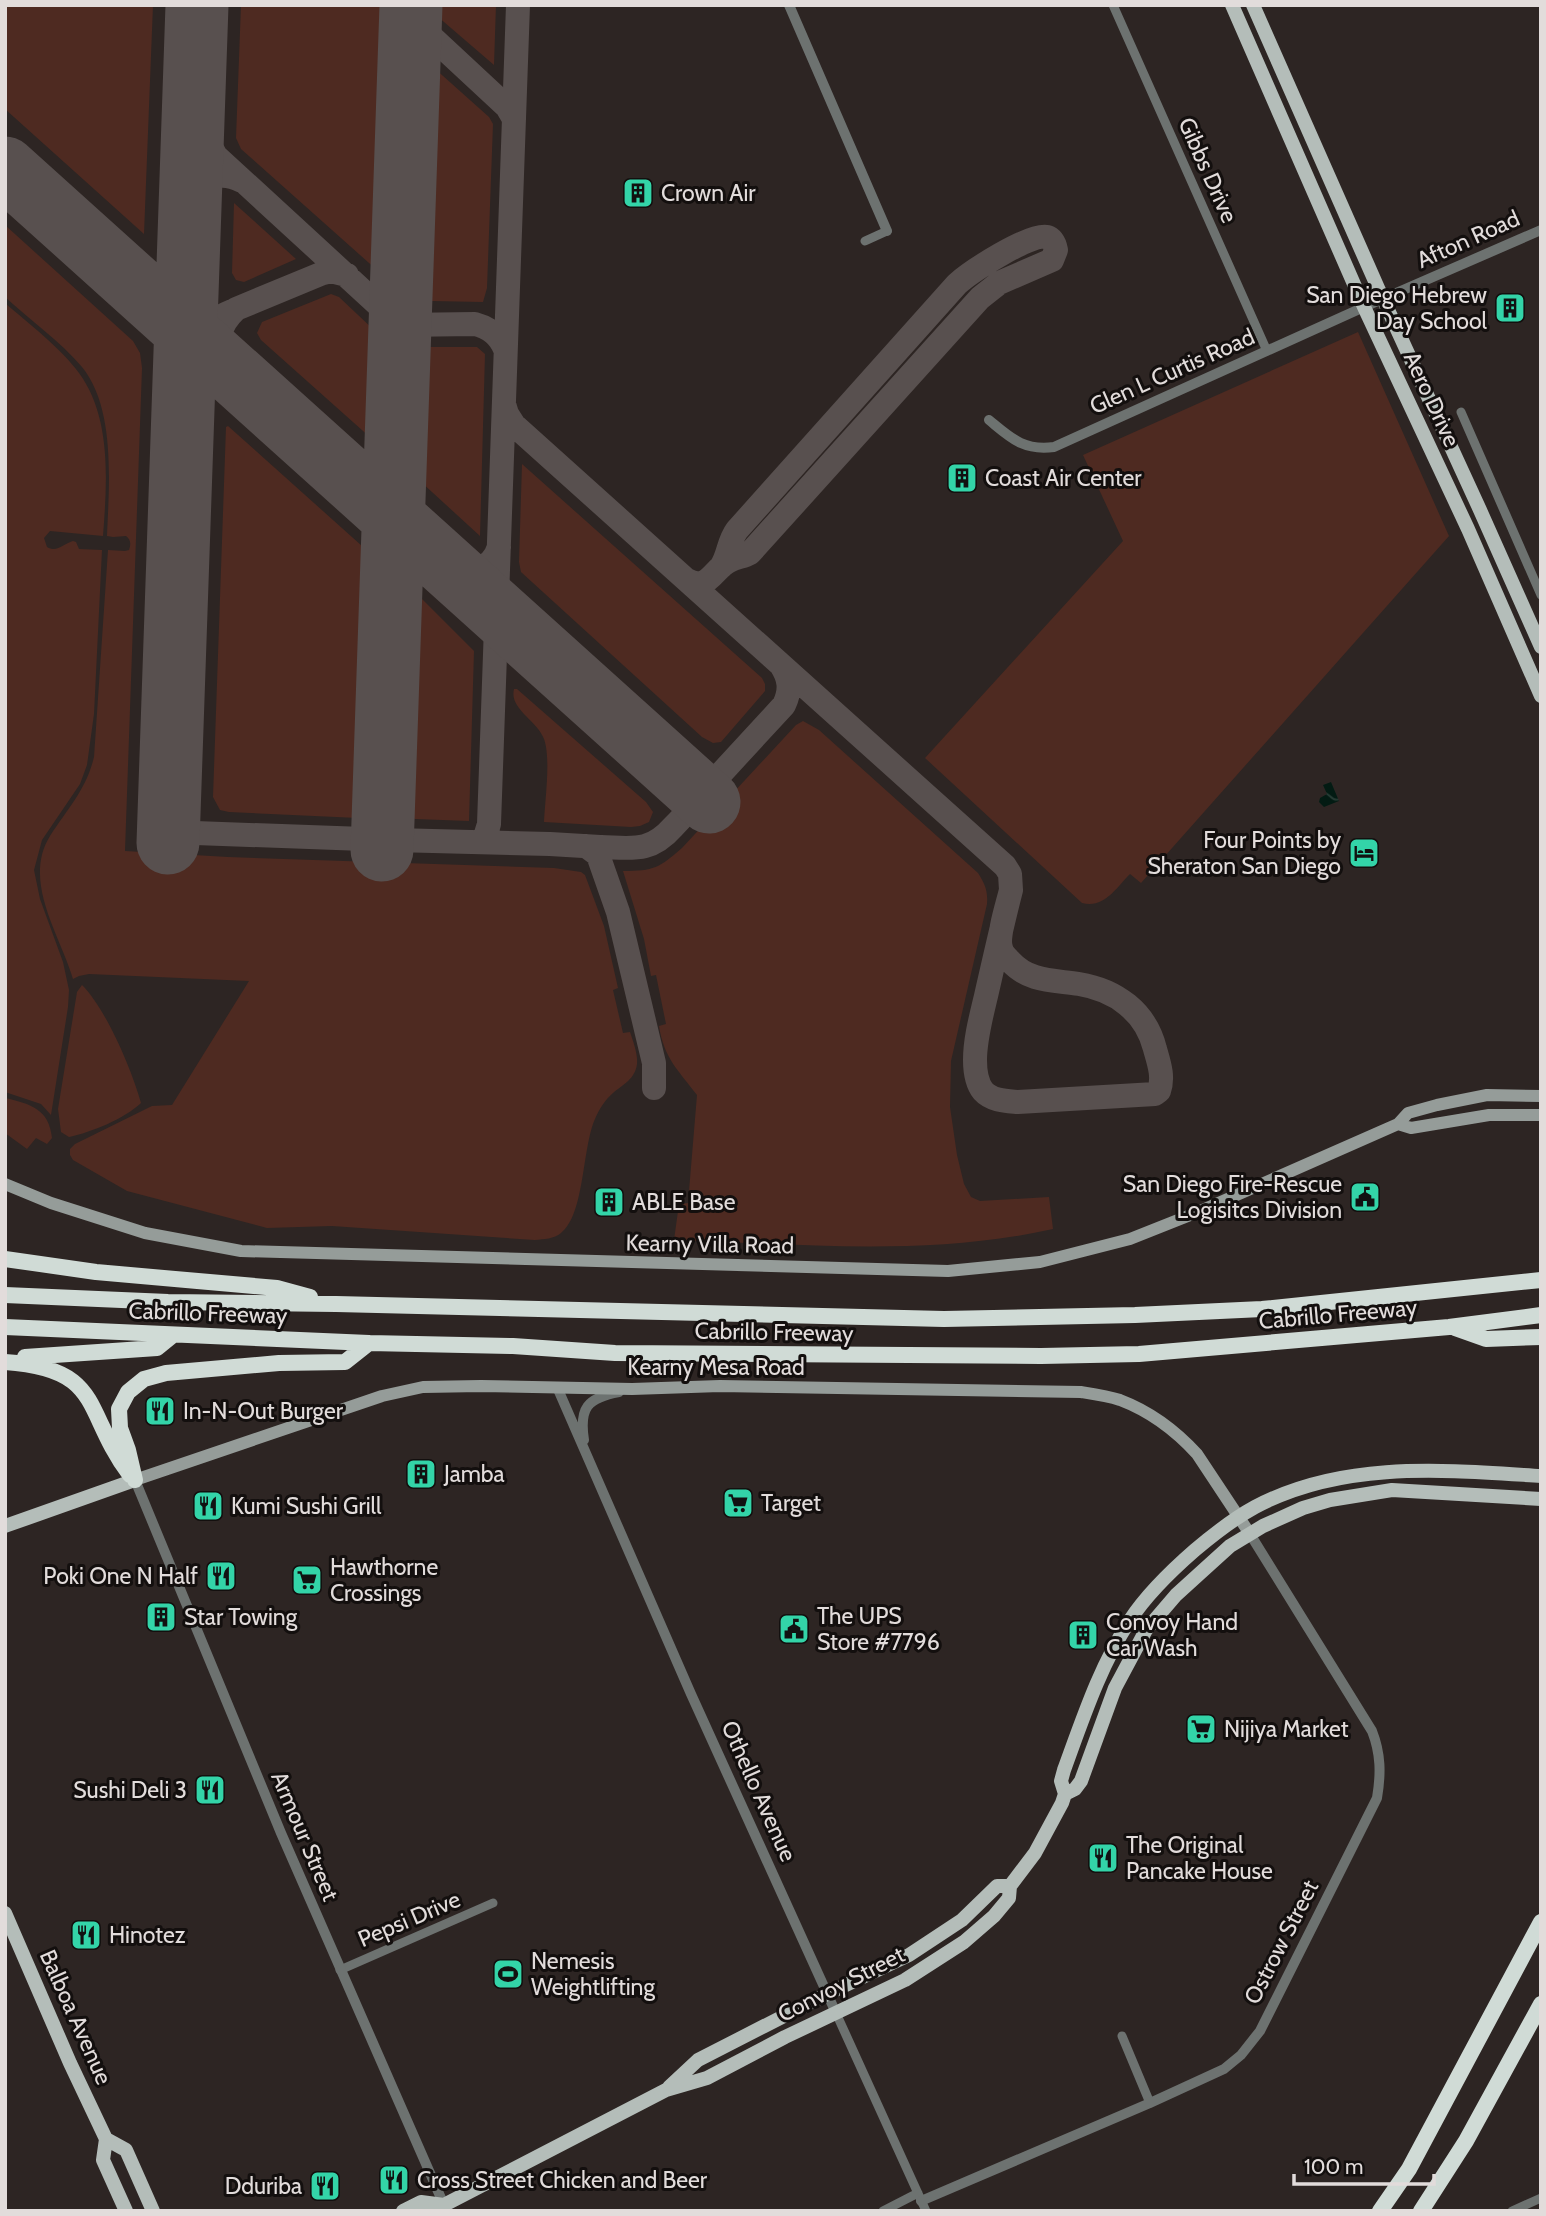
<svg xmlns="http://www.w3.org/2000/svg" width="1546" height="2216" font-family="Cabin,sans-serif">
<defs>
<pattern id="water-waves" width="16" height="10" patternUnits="userSpaceOnUse" patternTransform="scale(1.75)"><rect width="16" height="10" fill="#031b13"/><path d="M0 5q4-4 8 0t8 0" fill="none" stroke="#273c35"/></pattern>
</defs>
<rect width="100%" height="100%" fill="#2d2523"/>
<path fill="#4e2a21" d="M5,5H153L144,234L5,109Z
M241,5H386L378,271L241,149L236,138Z
M435,5H496L494,65L437,16Z
M433,67L489,117L493,124L487,288L483,302L431,301L426,294Z
M234,203L296,259L244,282L236,280L232,273Z
M5,225L133,341L140,353L142,368L125,851L228,857L554,868L581,872L585,875L604,926L618,988L613,990L623,1033L630,1032C633,1041 638,1054 637,1064C635,1079 624,1084 613,1093C605,1100 599,1109 595,1119C582,1148 585,1214 561,1233C554,1239 544,1239 535,1240L332,1226L267,1228L127,1191L73,1160L70,1155V1149L75,1144L152,1106L172,1105L249,981L89,974L79,976L73,979C60,935 22,881 50,836C68,808 86,790 94,757L108,550L125,551L129,550C131,544 131,540 126,536L113,537L107,536C109,485 116,409 82,367C60,341 30,320 5,297Z
M331,294L339,297L375,331L372,439L261,340L257,333L262,322Z
M5,303C29,324 61,348 79,373C112,418 107,483 103,536L50,531L44,538L47,547C57,553 63,544 73,541L76,542L79,549L102,550L94,714L87,765L80,784L42,840L34,870L40,899L63,962L69,990L68,1007L51,1115L41,1104L5,1092Z
M1358,332L1449,536L1141,883L1130,874C1116,888 1104,909 1082,903L925,758L1123,541L1083,455Z
M422,347H477L485,354L480,536L420,481Z
M228,426L362,546L367,556L360,812L358,818L229,812L220,810L213,797L226,427Z
M522,464L762,678L765,684V691L721,742L713,743L702,737L521,572L519,562Z
M417,594L474,651L469,821L415,819L411,818L408,812L412,606V597Z
M517,689L646,802L653,812L649,822L640,826L631,827L544,822C545,800 551,758 544,739C537,720 509,709 514,689Z
M803,721L819,730L978,873C985,884 988,891 987,904L951,1061L950,1107L957,1155L964,1184L971,1197L980,1201L1049,1197L1053,1229C929,1257 800,1244 674,1240L679,1204L688,1203L697,1095C678,1070 664,1058 659,1026L666,1024L656,975L651,976L644,939L623,871C654,871 659,868 682,848L796,725Z
M82,985C106,1009 132,1070 141,1103C124,1119 92,1132 69,1137L61,1132L58,1109L77,992Z
M5,1098C31,1104 49,1109 52,1138L47,1144L36,1138L27,1149L5,1133Z"/>
<path fill="url(#water-waves)" d="M1331,782L1339,801L1324,807L1319,802L1320,798L1327,794L1323,785Z"/>
<g fill="none" stroke-linecap="round" stroke-linejoin="round">
<path stroke="#58504f" stroke-width="24" d="M412,5L415,17L422,28L507,107L514,119
M409,68C414,52 423,39 441,47
M194,105L201,130L216,156L400,325L475,324C490,328 499,335 505,349
M190,207C197,180 216,168 242,181
M229,369C216,344 215,329 236,309L323,273L331,271L347,275
M184,380C189,345 198,325 232,311
M504,404L507,414L514,425L1005,866L1010,874L1011,890
M442,561C464,574 490,575 499,547
M687,580C708,592 713,569 729,561C736,557 743,557 750,553L980,298L999,283L1052,260L1056,250C1055,245 1053,239 1047,237C1030,233 970,272 957,284L737,530C728,542 729,555 721,567
M383,820L387,832L394,840L550,844L600,847
M168,832L364,839C375,837 380,830 383,820
M479,842L485,837L489,824L518,5
M586,846L598,855L618,912L654,1063V1088
M601,847C633,848 650,853 673,827C680,820 687,813 691,805L690,789L682,777L701,785L714,781L784,705C791,690 790,679 781,665
M1011,890C1008,903 997,936 1001,948C1002,953 1006,957 1010,961C1029,982 1053,980 1079,984C1116,990 1146,1012 1155,1049C1159,1063 1164,1077 1159,1091L1155,1094L1138,1095L1018,1102C1007,1101 992,1101 983,1091C976,1082 975,1071 975,1060C975,1039 981,1017 986,996C994,961 1002,925 1011,890Z"/>
<path stroke="#58504f" stroke-width="63" d="M5,168L709,802
M168,843L197,5
M382,850L411,5"/>
<path stroke="#6d7270" stroke-width="9" d="M1113,5L1267,351
M865,241L887,231
M1461,412L1541,595
M340,1970L493,1903
M836,2013L926,2211
M1122,2036L1150,2103
M883,2211L918,2193
M1512,2211L1541,2198"/>
<path stroke="#6d7270" stroke-width="10" d="M789,5L887,231
M989,420C1011,438 1023,451 1054,447L1364,307L1541,230
M557,1387L691,1694L836,2013
M584,1440C579,1408 587,1398 619,1392
M135,1480L281,1833L444,2205
M921,2201L1150,2103L1224,2069L1241,2055L1260,2031L1377,1798C1381,1774 1381,1754 1372,1731L1250,1534"/>
<path stroke="#959c99" stroke-width="12" d="M1398,1124L1411,1128L1489,1115H1541
M5,1184L51,1203L145,1233L241,1251L948,1271L1040,1262L1130,1239L1198,1212L1398,1124L1408,1113L1437,1105L1487,1095L1541,1096
M135,1480L382,1396L423,1387L481,1386L632,1389L720,1386L1081,1392C1094,1394 1108,1396 1120,1400C1149,1411 1176,1431 1197,1454L1250,1534"/>
<path stroke="#b4bdb9" stroke-width="14" d="M1232,5L1364,307L1468,529L1541,696
M1253,5L1378,288L1480,510L1541,647
M5,1526L135,1480
M1065,1794L1075,1789L1081,1781L1115,1688L1146,1630L1176,1595L1198,1575L1230,1546L1263,1526L1303,1508L1330,1500L1392,1490L1541,1499
M5,1913L70,2063L106,2139L103,2160L126,2211
M669,2087L698,2060L827,1994L909,1955L962,1920L997,1886H1010
M106,2139L126,2150L153,2211
M403,2211L421,2202L444,2205
M439,2211L444,2205L666,2090L707,2078L785,2037L905,1980L964,1942L994,1916L1009,1898L1010,1886L1035,1853L1062,1803L1065,1794L1061,1781L1064,1770C1083,1718 1100,1666 1130,1620C1147,1594 1172,1570 1195,1550C1214,1534 1233,1519 1255,1507C1343,1460 1445,1470 1541,1476"/>
<path stroke="#d0dbd6" stroke-width="16" d="M5,1259L96,1272L277,1288L310,1297
M5,1295L168,1302L336,1304L944,1319L1135,1315L1262,1309L1541,1280
M5,1327L369,1343L513,1346L615,1353L1041,1356L1139,1354L1449,1327L1541,1315
M1455,1328L1486,1339L1541,1337
M25,1357L157,1348L173,1335
M5,1362C105,1369 82,1411 130,1475
M135,1480L128,1450L120,1428L119,1409L128,1392L144,1379L166,1373L279,1363L345,1362L369,1343
M1380,2211L1409,2169L1541,1922
M1421,2211L1466,2141L1541,2004"/>
</g>
<defs>
<g id="building-square" transform="scale(1.575)"><rect x="-9" y="-9" width="18" height="18" rx="4" fill="#33d4a8" stroke="#130f0e"/><path d="M-4-6H4V6H1V3H-1V6H-4ZM-2.5-4.3h1.7v1.8h-1.7ZM.8-4.3h1.7v1.8H.8ZM-2.5-1h1.7V.8h-1.7ZM.8-1h1.7V.8H.8Z" fill="#111"/></g>
<g id="hotel-square" transform="scale(1.575)"><rect x="-9" y="-9" width="18" height="18" rx="4" fill="#33d4a8" stroke="#130f0e"/><path d="M-6-4.5h1.5V1H6V5H4.5V3h-9V5H-6ZM-4 0a1.8 1.8 0 1 1 3.6 0ZM.5 0V-2.5h3Q6-2.5 6 0Z" fill="#111"/></g>
<g id="civic-square" transform="scale(1.575)"><rect x="-9" y="-9" width="18" height="18" rx="4" fill="#33d4a8" stroke="#130f0e"/><path d="M-.6-6.5H3V-4.5H.6V-3L4-1V1h2V6H-6V1h2V-1L-.6-3ZM-1.2 2.5V6h2.4V2.5Z" fill="#111"/></g>
<g id="restaurant-square" transform="scale(1.575)"><rect x="-9" y="-9" width="18" height="18" rx="4" fill="#33d4a8" stroke="#130f0e"/><path d="M-5-6h1v4h1v-4h1v4h1v-4h1v5L-1.5 .5V6h-2V.5L-5-1ZM5-6V6H3V1.5H1.5Q1.5-4 5-6Z" fill="#111"/></g>
<g id="supermarket-square" transform="scale(1.575)"><rect x="-9" y="-9" width="18" height="18" rx="4" fill="#33d4a8" stroke="#130f0e"/><path d="M-6-5.5h2.5l.6 2H6L4.5 2H-2.5L-4.4-4H-6ZM-1.5 3.2a1.3 1.3 0 1 0 .1 0ZM3 3.2a1.3 1.3 0 1 0 .1 0Z" fill="#111"/></g>
<g id="stadium-square" transform="scale(1.575)"><rect x="-9" y="-9" width="18" height="18" rx="4" fill="#33d4a8" stroke="#130f0e"/><path d="M0-5a6.5 5 0 1 0 0 10a6.5 5 0 1 0 0-10ZM-3.5-1.8h7v3.6h-7Z" fill="#111"/></g>
</defs>
<g fill-rule="evenodd">
<use href="#building-square" x="638" y="193"/>
<use href="#building-square" x="1510" y="308"/>
<use href="#building-square" x="962" y="478"/>
<use href="#hotel-square" x="1364" y="853"/>
<use href="#civic-square" x="1365" y="1197"/>
<use href="#building-square" x="609" y="1202"/>
<use href="#restaurant-square" x="160" y="1411"/>
<use href="#building-square" x="421" y="1474"/>
<use href="#supermarket-square" x="738" y="1503"/>
<use href="#restaurant-square" x="208" y="1506"/>
<use href="#restaurant-square" x="221" y="1576"/>
<use href="#supermarket-square" x="307" y="1580"/>
<use href="#building-square" x="161" y="1617"/>
<use href="#civic-square" x="794" y="1629"/>
<use href="#building-square" x="1083" y="1635"/>
<use href="#supermarket-square" x="1201" y="1729"/>
<use href="#restaurant-square" x="210" y="1790"/>
<use href="#restaurant-square" x="1103" y="1858"/>
<use href="#restaurant-square" x="86" y="1935"/>
<use href="#stadium-square" x="508" y="1974"/>
<use href="#restaurant-square" x="394" y="2180"/>
<use href="#restaurant-square" x="325" y="2186"/>
</g>
<g text-anchor="middle" dominant-baseline="central" stroke-width="6" stroke-linejoin="round" paint-order="stroke">
<g font-size="23" fill="#e2dcdb" stroke="#130f0e">
<text transform="translate(1208 170) rotate(66)">Gibbs Drive</text>
<text transform="translate(1468 239) rotate(-24)">Afton Road</text>
<text transform="translate(1172 371) rotate(-24)">Glen L Curtis Road</text>
<text transform="translate(1432 399) rotate(65)">Aero Drive</text>
<text transform="translate(710 1244) rotate(1)">Kearny Villa Road</text>
<text transform="translate(208 1313) rotate(2)">Cabrillo Freeway</text>
<text transform="translate(1338 1314) rotate(-5)">Cabrillo Freeway</text>
<text transform="translate(774 1332) rotate(1)">Cabrillo Freeway</text>
<text x="716" y="1367">Kearny Mesa Road</text>
<text transform="translate(759 1791) rotate(66)">Othello Avenue</text>
<text transform="translate(305 1836) rotate(67)">Armour Street</text>
<text transform="translate(409 1919) rotate(-23)">Pepsi Drive</text>
<text transform="translate(1281 1942) rotate(-63)">Ostrow Street</text>
<text transform="translate(841 1984) rotate(-27)">Convoy Street</text>
<text transform="translate(76 2017) rotate(66)">Balboa Avenue</text>
</g>
<g font-size="23" fill="#e2dcdb" stroke="#130f0e" text-anchor="start">
<text x="661" y="193">Crown Air</text>
<text x="1487" y="295" text-anchor="end">San Diego Hebrew<tspan x="1487" dy="26">Day School</tspan></text>
<text x="985" y="478">Coast Air Center</text>
<text x="1341" y="840" text-anchor="end">Four Points by<tspan x="1341" dy="26">Sheraton San Diego</tspan></text>
<text x="1342" y="1184" text-anchor="end">San Diego Fire-Rescue<tspan x="1342" dy="26">Logisitcs Division</tspan></text>
<text x="632" y="1202">ABLE Base</text>
<text x="183" y="1411">In-N-Out Burger</text>
<text x="444" y="1474">Jamba</text>
<text x="761" y="1503">Target</text>
<text x="231" y="1506">Kumi Sushi Grill</text>
<text x="330" y="1567">Hawthorne<tspan x="330" dy="26">Crossings</tspan></text>
<text x="198" y="1576" text-anchor="end">Poki One N Half</text>
<text x="817" y="1616">The UPS<tspan x="817" dy="26">Store #7796</tspan></text>
<text x="184" y="1617">Star Towing</text>
<text x="1106" y="1622">Convoy Hand<tspan x="1106" dy="26">Car Wash</tspan></text>
<text x="1224" y="1729">Nijiya Market</text>
<text x="187" y="1790" text-anchor="end">Sushi Deli 3</text>
<text x="1126" y="1845">The Original<tspan x="1126" dy="26">Pancake House</tspan></text>
<text x="109" y="1935">Hinotez</text>
<text x="531" y="1961">Nemesis<tspan x="531" dy="26">Weightlifting</tspan></text>
<text x="417" y="2180">Cross Street Chicken and Beer</text>
<text x="302" y="2186" text-anchor="end">Dduriba</text>
</g>
</g>
<rect width="1546" height="2216" fill="none" stroke="#e2dcdb" stroke-width="14"/>
<path d="M1294 2174v10h140v-10" fill="none" stroke="#e2dcdb" stroke-width="3.5"/>
<text x="1304" y="2174" font-size="21" fill="#e2dcdb" stroke="#130f0e" stroke-width="5" paint-order="stroke">100 m</text>
</svg>
